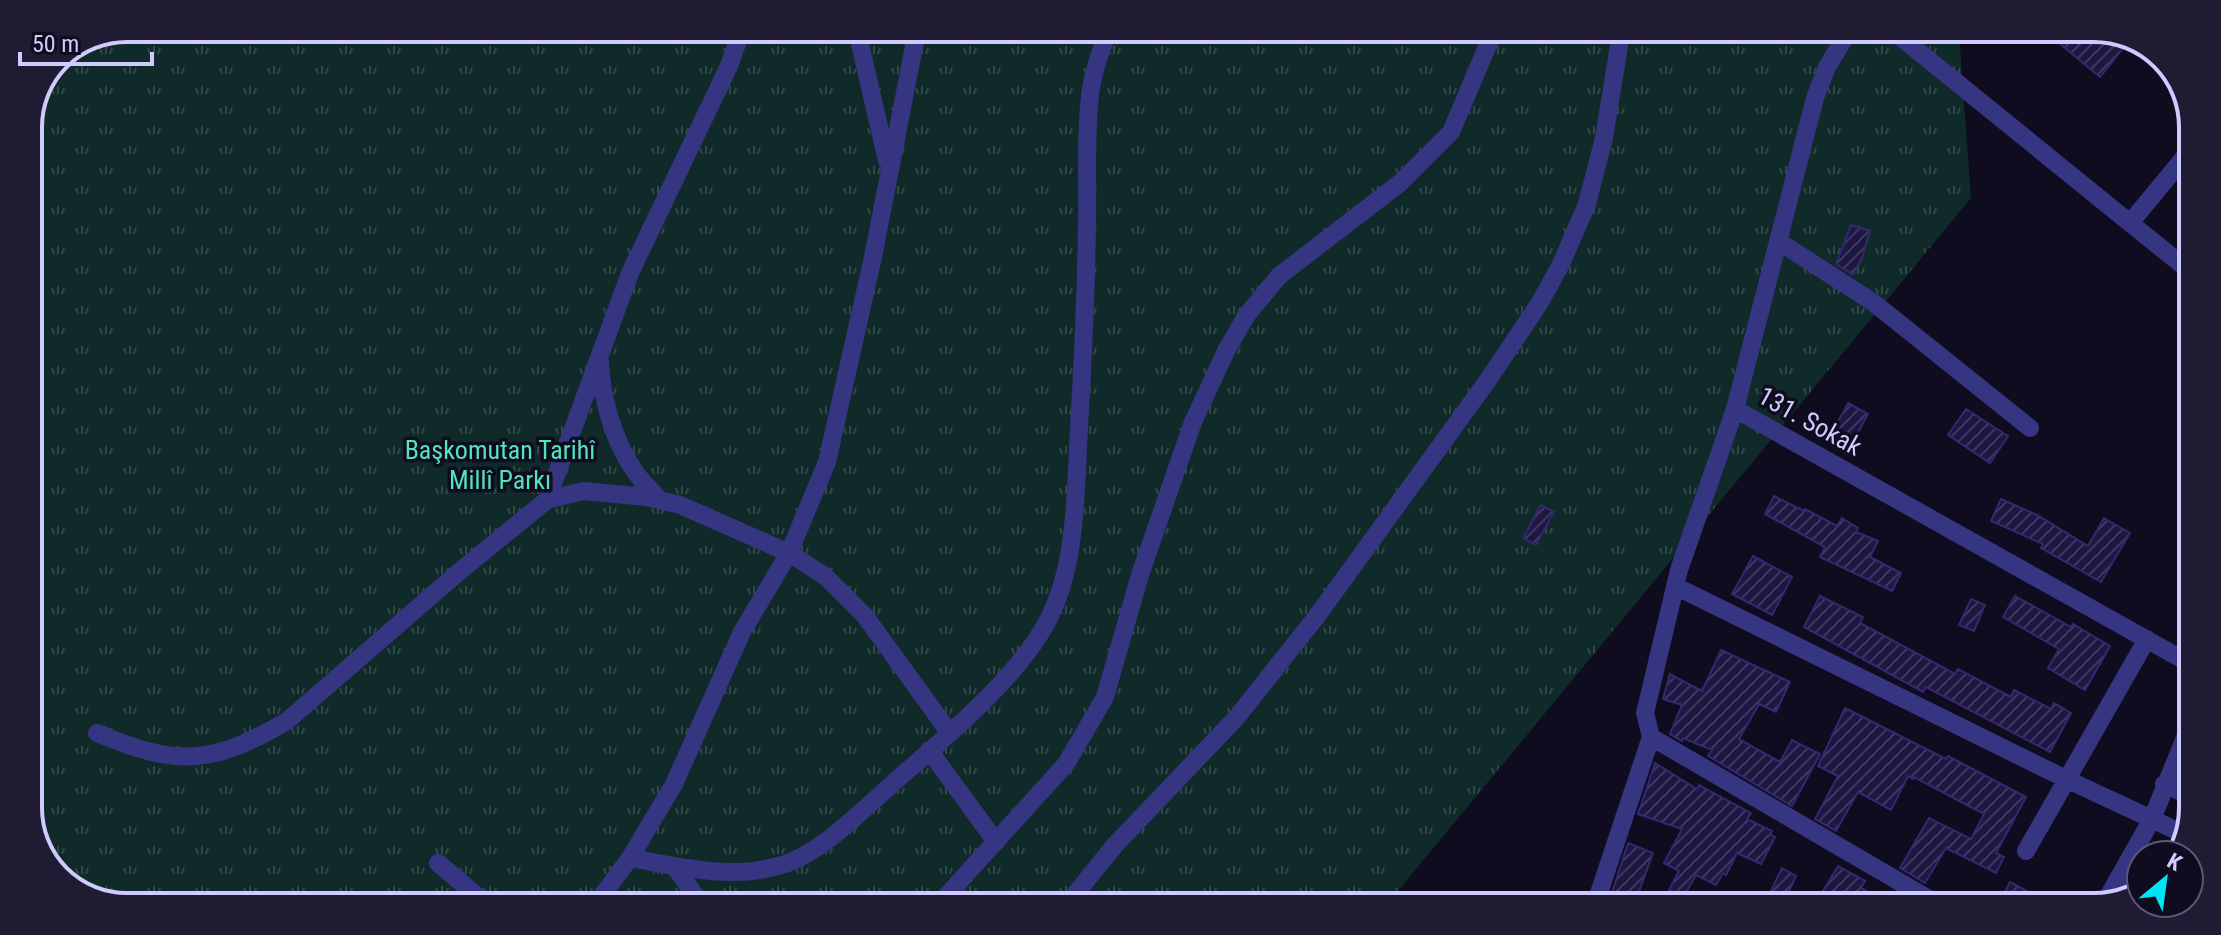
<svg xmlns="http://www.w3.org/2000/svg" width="2221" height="935" font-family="'Roboto Condensed',sans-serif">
<defs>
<pattern id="park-tufts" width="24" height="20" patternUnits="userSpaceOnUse" patternTransform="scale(2)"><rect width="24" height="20" fill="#0f2a29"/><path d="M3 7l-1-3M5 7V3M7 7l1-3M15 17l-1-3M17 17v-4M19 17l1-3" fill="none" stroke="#314849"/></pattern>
<pattern id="building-hatch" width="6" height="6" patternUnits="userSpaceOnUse" patternTransform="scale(2)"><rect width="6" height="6" fill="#1e1742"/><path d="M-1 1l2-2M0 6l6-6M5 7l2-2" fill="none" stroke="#3e375e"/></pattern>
</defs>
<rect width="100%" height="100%" fill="#0f0c20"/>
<path fill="url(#park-tufts)" d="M127,28L1959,35L1971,198L1387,904L90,900L48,868L28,815V121L57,57Z"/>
<path fill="url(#building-hatch)" stroke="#34286f" stroke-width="2" d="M2066,35H2109L2124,47L2100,77L2059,43Z
M1851,225L1870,231L1862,258L1853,274L1836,264Z
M1848,403L1868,414L1848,451L1828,440Z
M1966,409L2008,436L1990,463L1948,435Z
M1774,496L1804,511L1805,509L1837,526L1842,518L1858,528L1856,532L1878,541L1870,557L1901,573L1892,591L1820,557L1825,547L1765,514Z
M2001,499L2037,515L2088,546L2104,518L2130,533L2101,582L2041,548L2043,544L1991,521Z
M1541,505L1554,512L1536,545L1523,538Z
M1753,556L1792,577L1772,615L1732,594Z
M1820,596L1863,617L1860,623L1955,674L1958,669L2011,697L2014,690L2051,709L2054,703L2071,713L2050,752L1926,687L1923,692L1804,627Z
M2015,596L2071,627L2073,624L2110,646L2085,690L2048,668L2059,649L2003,617Z
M1971,599L1985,605L1974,631L1959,625Z
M1721,650L1790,682L1776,712L1759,704L1739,739L1780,762L1792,740L1820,754L1792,806L1708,756L1712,750L1683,738L1682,741L1670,734L1682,705L1663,699L1670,674L1702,691Z
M1845,708L1946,759L1948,756L2026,797L1996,853L2004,857L1996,873L1946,848L1925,883L1900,868L1929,818L1971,839L1984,814L1914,777L1913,779L1908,776L1891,810L1858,792L1836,831L1815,819L1838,776L1818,766Z
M1655,763L1697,789L1699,785L1751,813L1747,819L1772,831L1770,834L1775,837L1761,864L1737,853L1726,875L1723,873L1716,885L1696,875L1683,898L1669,890L1679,871L1664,863L1682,829L1638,814Z
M1628,843L1653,853L1634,905H1617L1609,902Z
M1838,866L1865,881L1861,888L1894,906H1814Z
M1782,868L1796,876L1786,898L1771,891Z
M2010,882L2038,897L2033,907H1997Z"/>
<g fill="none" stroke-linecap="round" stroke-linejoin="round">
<path stroke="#353581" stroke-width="18" d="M857,31L887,161
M1898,35L2130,223L2192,148
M2130,223L2191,272
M1778,241L1874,303L2030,428
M600,361C601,397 614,443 636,473C643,483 653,492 661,501
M1735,409L2187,662
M547,500L630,273L729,66L742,30
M1675,586L2066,779L2186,835
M97,733C178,767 212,765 287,721L460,571L547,500L583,491L647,497L680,505L789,553L825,576L865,616L949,732
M1651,737L1941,906
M929,750L996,842
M2164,784L2186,794
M2026,851L2147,639
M630,858C680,867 734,881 785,864C824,851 869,804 900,777C946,737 1008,685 1040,634C1078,575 1075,496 1079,428C1083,360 1086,291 1087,223C1088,181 1085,137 1090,96C1092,74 1100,52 1108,32
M438,863L483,901
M674,866L700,902
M598,901L630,858L674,784L742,632L789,553L827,462L873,257L917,31
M940,903L1066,764L1105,697L1140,575L1193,422L1226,351L1246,316L1279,276L1400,183L1451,132L1493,33
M1068,903L1115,845L1237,717L1317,616L1488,380L1539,304L1561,264L1587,204L1604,138L1621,33
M2104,904L2152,819L2187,733
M1595,905L1651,737L1645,713L1679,570L1735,409L1815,98L1827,67L1847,34"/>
</g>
<g text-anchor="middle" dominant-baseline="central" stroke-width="7" stroke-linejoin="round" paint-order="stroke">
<g font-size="26" fill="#cfcbff" stroke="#0f0c20">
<text transform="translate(1810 421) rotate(29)">131. Sokak</text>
</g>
<g font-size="26" fill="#52e4bb" stroke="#0f0c20">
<text x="500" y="450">Başkomutan Tarihî<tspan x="500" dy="30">Millî Parkı</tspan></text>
</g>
</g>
<path d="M0 0H2221V935H0ZM127 42H2094A85 85 0 0 1 2179 127V808A85 85 0 0 1 2094 893H127A85 85 0 0 1 42 808V127A85 85 0 0 1 127 42Z" fill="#1e1b32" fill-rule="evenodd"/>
<path fill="none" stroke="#cfcbff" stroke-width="4" d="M127 42H2094A85 85 0 0 1 2179 127V808A85 85 0 0 1 2094 893H127A85 85 0 0 1 42 808V127A85 85 0 0 1 127 42Z"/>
<g transform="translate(2165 879) rotate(29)"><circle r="38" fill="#0f0c20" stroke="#5c5879" stroke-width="2"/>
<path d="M0-6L14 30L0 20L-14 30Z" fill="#00e4f6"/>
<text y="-12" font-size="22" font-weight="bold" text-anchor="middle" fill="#cfcbff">K</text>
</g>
<path d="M20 52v12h132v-12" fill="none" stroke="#cfcbff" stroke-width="4"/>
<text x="32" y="52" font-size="24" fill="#cfcbff" stroke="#0f0c20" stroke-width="6" paint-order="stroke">50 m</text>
</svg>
